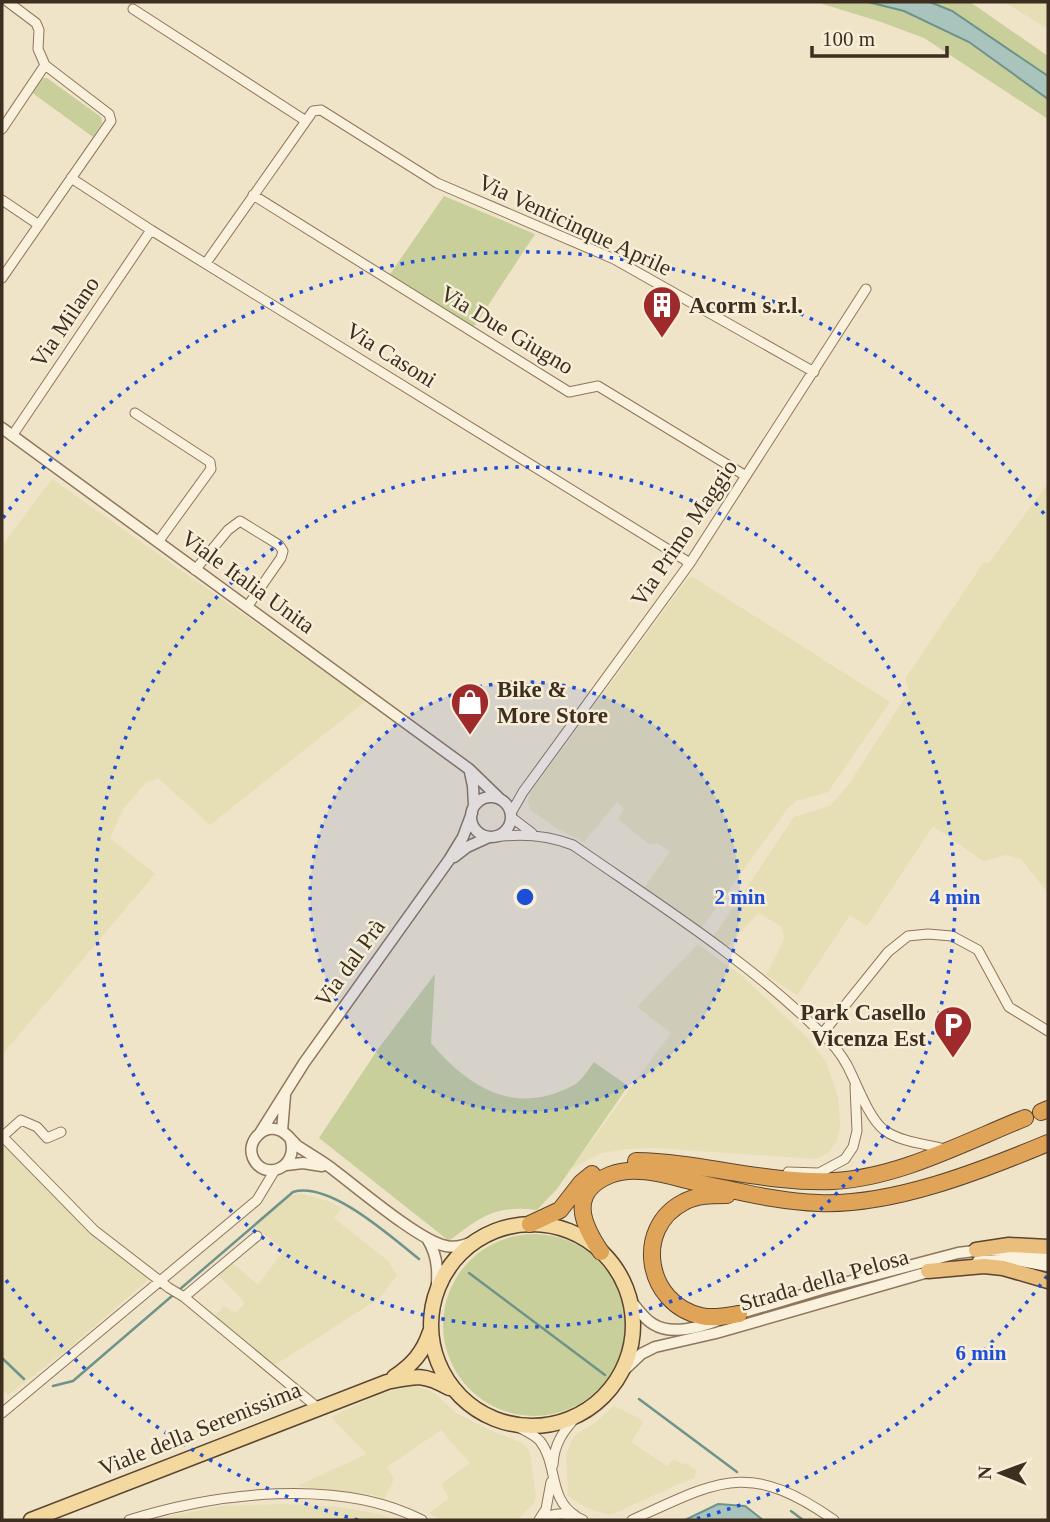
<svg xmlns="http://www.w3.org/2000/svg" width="1050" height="1522" font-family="Georgia,serif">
<rect width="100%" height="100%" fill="#f0e4c8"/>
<path fill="#e6deb5" d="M1004,2H1048V29Z
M52,479L366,701L210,825L158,778L146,783L123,809L110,838L155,874L2,1055V546Z
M1048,483V893L1021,859L1006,855L983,861L933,826L867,926L850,915L797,995L766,975L784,939L782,927L758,913L728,947L714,936L794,817L830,806L849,784L909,691L905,679L984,562L989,563Z
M693,577L890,702L828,792L796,801L788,808L701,929L644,888L670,852L657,843L650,845L618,819L624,809L617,802L584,842L558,829L530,810L528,801L530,793L688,578Z
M698,944L741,975L808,1038L826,1062L838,1097L840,1125L837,1141L828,1153L816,1159L654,1148L630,1149L601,1153L571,1169L671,1033L637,1007Z
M2,1140L89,1229L149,1279L68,1349L8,1395L2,1389Z
M302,1194L328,1201L342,1208L334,1218L387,1260L397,1275L380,1298L273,1366L214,1317L224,1306L235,1313L245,1303L215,1272L229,1260L258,1285L284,1250L255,1227L278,1203L291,1195Z
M412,1385L433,1392L456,1413L494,1432L523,1443L530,1452L536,1497L533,1504L517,1520H441L429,1513L449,1498L441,1484L470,1463L441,1430L387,1467L394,1479L384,1499L373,1495L297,1486L367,1454L331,1417L380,1394Z
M614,1406L639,1418L643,1423L631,1442L667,1466L674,1459L684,1465L686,1463L696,1470L695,1477L610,1515L587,1508L568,1496L566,1454L574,1436L596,1422Z
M283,1504L338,1507L380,1514L395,1520H149L223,1506Z"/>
<path fill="#c9cf9b" d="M816,2H970L1048,56V119L924,38L878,21Z
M40,78H47L101,117L102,123L93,137L31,92Z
M444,196L535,234L472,330L388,277Z
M435,974L431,1043C469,1088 515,1116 572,1086C581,1082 588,1070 594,1062L628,1086L557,1189L537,1210C495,1205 482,1216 449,1241L319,1138L378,1049Z
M443 1325a91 91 0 1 1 182 0a91 91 0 1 1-182 0Z"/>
<path fill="#a9c4bc" stroke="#6f938a" stroke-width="2" d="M868,2H930L952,11L1048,76V99L969,42L904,11Z
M718,1504L745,1506L763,1520H685Z"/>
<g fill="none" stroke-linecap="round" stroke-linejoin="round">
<path stroke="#6f938a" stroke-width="2.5" d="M469,1273L605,1375
M2,1358L24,1379
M53,1386L73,1381L293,1192C330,1181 391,1237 419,1259
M639,1399L737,1472
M791,1511L803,1520"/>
<g stroke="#8d765c" stroke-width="11">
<path id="minor" d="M133,9L306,121
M2,129L45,65
M71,178L151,230L690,563
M253,195L569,392L598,386L746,476
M2,200L39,225
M206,263L313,111L321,110L437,183L614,259L814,372
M2,278L111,121L109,114L45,65L38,49L39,30L36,23L8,2
M135,413L210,462L211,469L158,542
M12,436L151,230
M195,570L228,530L240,521L279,545L283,551L281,558L247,607
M511,813L523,792L690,563L866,289
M511,817L532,833
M495,837C523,833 547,835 573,845C658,904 747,960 820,1032C830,1041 841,1054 847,1065C857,1084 868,1117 884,1130C900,1142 926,1144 945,1149
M822,1034L888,952L908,936L928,934L952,936L978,950L1009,1007L1048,1031
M2,1136L94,1230L169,1288L184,1297L318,1408
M2,1137L21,1120L37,1127L47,1138L61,1132
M788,1172L819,1173L845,1159L853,1147L857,1131L855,1086
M184,1297L257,1236
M2,1413L257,1200L275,1170
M511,1423C520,1429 533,1433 540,1441C558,1464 548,1499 576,1516
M553,1465C554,1443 564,1430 578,1415
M129,1520C215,1493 339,1477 422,1520
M539,1520L546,1509L551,1482
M540,1520C554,1512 569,1512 583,1520
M632,1520C720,1480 748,1460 834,1520"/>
</g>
<g stroke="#8d765c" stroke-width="13">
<path id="tertiary" d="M2,428L469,769L501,800
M470,772L473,786L474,806
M471 817a20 20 0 1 1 40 0a20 20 0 1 1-40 0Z
M454,857L467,847L489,837
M282,1131L285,1095
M260,1133L304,1063L449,860L463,837L472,813
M291,1141C298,1168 264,1182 253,1158C246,1142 263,1124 279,1130C288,1133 292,1142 299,1147C311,1155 324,1162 335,1171C359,1189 420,1241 446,1246C458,1249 470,1243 481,1238
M286,1165L303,1163L322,1166
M428,1240C439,1258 438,1276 436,1296
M978,1261L1015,1260L1048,1266
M630,1300C637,1308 644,1319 653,1324C672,1336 700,1327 719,1320
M734,1315L825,1288L958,1253C987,1248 1020,1250 1048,1258
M621,1373L641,1354L655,1347L716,1333L935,1270"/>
</g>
<g stroke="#5b4430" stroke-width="17">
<path id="primary" d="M431 1325a101 101 0 1 1 202 0a101 101 0 1 1-202 0Z
M394,1377C412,1365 423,1353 430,1332
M31,1520L387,1382C415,1376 423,1373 449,1388"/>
</g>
<g stroke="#5b4430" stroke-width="17">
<path id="trunk" d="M976,1250L1009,1245L1048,1247
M928,1271L984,1266L1003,1268L1048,1281"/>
</g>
<g stroke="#5b4430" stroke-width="18">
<path id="motorway" d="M1041,1112L1048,1109
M636,1161C701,1162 767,1184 833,1181C898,1178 965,1142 1025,1118
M727,1195C712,1195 697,1195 684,1202C633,1228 646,1304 701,1316C713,1319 727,1316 739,1314
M530,1224L560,1210L581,1183L592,1174
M601,1252C582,1224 568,1192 610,1175C637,1164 672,1177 699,1183C738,1191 778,1202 819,1203C892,1206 981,1171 1048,1143"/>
</g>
<use href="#minor" stroke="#faf1dc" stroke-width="9"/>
<use href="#tertiary" stroke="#faf1dc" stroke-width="10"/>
<use href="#primary" stroke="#f3d9a0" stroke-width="14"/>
<use href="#trunk" stroke="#eabe7c" stroke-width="14"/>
<use href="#motorway" stroke="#e0a458" stroke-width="16"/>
</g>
<circle cx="525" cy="897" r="215" fill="#1d4ed8" fill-opacity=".12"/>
<g fill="none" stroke="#1d4ed8" stroke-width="3.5" stroke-dasharray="3.5 7">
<circle cx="525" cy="897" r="215"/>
<circle cx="525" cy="897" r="430"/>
<path d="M1047 1276A645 645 0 0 1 692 1520M358 1520A645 645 0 0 1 3 1276M3 518A645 645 0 0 1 1047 518"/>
</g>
<defs>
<g id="building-pin" transform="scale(2.0125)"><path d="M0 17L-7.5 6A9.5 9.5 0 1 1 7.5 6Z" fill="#9e2a2b" stroke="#f7eed8"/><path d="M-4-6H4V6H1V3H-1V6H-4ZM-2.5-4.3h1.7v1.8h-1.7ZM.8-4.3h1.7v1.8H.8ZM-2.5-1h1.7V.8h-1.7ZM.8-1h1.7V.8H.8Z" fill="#fff"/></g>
<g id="shop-pin" transform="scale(2.0125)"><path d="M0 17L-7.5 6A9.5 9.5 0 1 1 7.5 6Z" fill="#9e2a2b" stroke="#f7eed8"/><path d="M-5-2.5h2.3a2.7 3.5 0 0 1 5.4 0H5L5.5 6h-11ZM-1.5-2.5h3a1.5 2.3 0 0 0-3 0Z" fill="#fff"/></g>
<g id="parking-pin" transform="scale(2.0125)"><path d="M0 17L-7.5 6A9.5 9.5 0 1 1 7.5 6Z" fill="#9e2a2b" stroke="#f7eed8"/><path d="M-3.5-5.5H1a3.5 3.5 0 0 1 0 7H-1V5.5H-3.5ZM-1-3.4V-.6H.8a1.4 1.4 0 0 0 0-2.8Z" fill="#fff"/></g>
</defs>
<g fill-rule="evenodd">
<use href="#building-pin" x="662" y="305"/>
<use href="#shop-pin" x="470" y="702"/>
<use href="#parking-pin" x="953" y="1025"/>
</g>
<g text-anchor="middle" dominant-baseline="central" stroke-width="5" stroke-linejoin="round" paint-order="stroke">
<g font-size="23" fill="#3d2e20" stroke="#f7eed8">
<text transform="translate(575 225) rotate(25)">Via Venticinque Aprile</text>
<text transform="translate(65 322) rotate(-56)">Via Milano</text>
<text transform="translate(507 330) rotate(31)">Via Due Giugno</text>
<text transform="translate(391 355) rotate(32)">Via Casoni</text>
<text transform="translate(684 533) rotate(-56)">Via Primo Maggio</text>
<text transform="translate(248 582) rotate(36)">Viale Italia Unita</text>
<text transform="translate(350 963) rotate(-54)">Via dal Prà</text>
<text transform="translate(824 1280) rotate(-16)">Strada della Pelosa</text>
<text transform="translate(200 1429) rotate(-22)">Viale della Serenissima</text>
</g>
<g font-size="23" font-weight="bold" fill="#3d2e20" stroke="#f7eed8" text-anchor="start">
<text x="689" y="305">Acorm s.r.l.</text>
<text x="497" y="689">Bike &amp;<tspan x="497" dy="26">More Store</tspan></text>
<text x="926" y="1012" text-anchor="end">Park Casello<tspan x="926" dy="26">Vicenza Est</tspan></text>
</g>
</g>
<circle cx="525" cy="897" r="10" fill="#1d4ed8" stroke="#f7eed8" stroke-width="3.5"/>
<g font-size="21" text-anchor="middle" font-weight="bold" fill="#1d4ed8" stroke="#f7eed8" stroke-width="5" stroke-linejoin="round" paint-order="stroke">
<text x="740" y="904">2 min</text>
<text x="955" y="904">4 min</text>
<text x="981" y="1360">6 min</text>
</g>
<rect width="1050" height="1522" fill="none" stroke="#3d2e20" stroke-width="7"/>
<g transform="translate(1001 1473) rotate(271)" stroke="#f7eed8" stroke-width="5" paint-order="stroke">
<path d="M0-5L12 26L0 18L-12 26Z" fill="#3d2e20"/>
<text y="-10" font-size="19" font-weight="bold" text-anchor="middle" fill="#3d2e20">N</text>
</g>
<path d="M812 46v10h135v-10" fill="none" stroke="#3d2e20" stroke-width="3.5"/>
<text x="822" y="46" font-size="21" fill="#3d2e20" stroke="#f7eed8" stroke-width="5" paint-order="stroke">100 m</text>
</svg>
